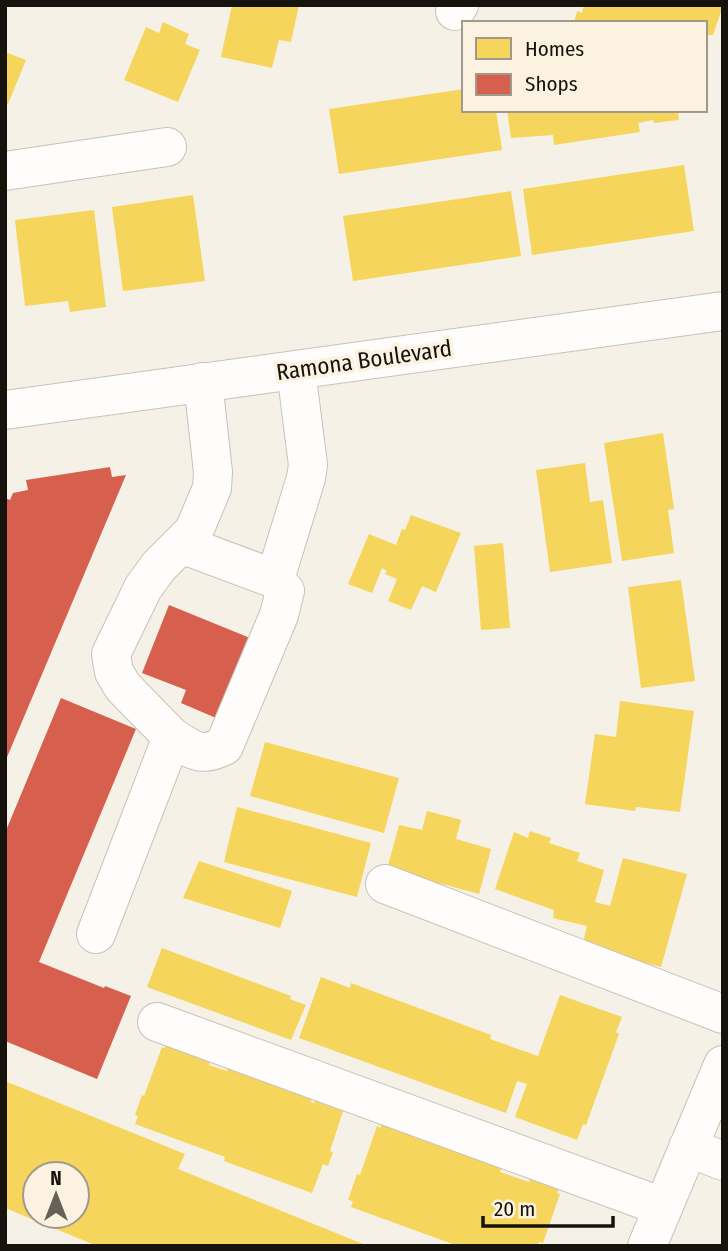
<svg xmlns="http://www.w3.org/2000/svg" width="728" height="1251" font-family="'Fira Sans Condensed',sans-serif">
<rect width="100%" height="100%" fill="#f6f1e7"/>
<path fill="#f6d55c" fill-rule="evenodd" d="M232,5H299L291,42L279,40L272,68L221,57Z
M584,5H723V6L713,35H705V23H574L577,11L582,13Z
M163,22L189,34L185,44L200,50L178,102L124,80L146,27L159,33Z
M5,52L26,60L8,104L5,103Z
M464,89V110H496L502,150L339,174L329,109Z
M507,110H678L679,120L654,123L653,120L638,123L640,132L554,145L553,135L511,138Z
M684,165L694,231L532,255L523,189Z
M511,191L521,256L353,281L343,216Z
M193,195L205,281L123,291L112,207Z
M94,210L106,307L70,312L68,301L25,306L15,220Z
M663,433L674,509L668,510L674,553L622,561L604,443Z
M585,463L590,502L603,500L612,563L550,572L536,470Z
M411,515L461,533L436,592L422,586L411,610L388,601L397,579L385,574L387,571L382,568L372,593L348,584L369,534L396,545L402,529L405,530Z
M503,543L510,628L481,630L474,546Z
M681,580L695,681L641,688L628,587Z
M620,701L694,711L680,812L636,807L635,811L585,804L595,734L616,737Z
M265,742L399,778L384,833L250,796Z
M237,807L371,843L357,897L224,862Z
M427,811L461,820L456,839L491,849L479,894L387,869L399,825L422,830Z
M530,831L551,838L549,843L580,853L577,861L604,870L595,902L610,906L623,858L687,874L661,967L598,951L583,943L587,926L553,918L554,910L495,889L514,832L528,838Z
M199,861L292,891L280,928L183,898Z
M162,948L291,996L290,999L306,1005L291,1040L147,987Z
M321,977L350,988L351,983L491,1035L490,1039L538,1056L560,995L622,1017L616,1032L619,1034L586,1125L583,1124L577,1140L515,1117L527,1084L517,1081L506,1113L299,1038Z
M166,1044L210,1060L209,1065L227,1071L228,1067L312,1098L311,1102L314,1103L315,1097L344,1108L330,1151L333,1152L328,1166L323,1164L312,1193L224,1161L225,1157L135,1124L138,1116L135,1115L142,1095L144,1096L162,1047L165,1048Z
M5,1081L185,1154L178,1169L368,1246H97L5,1208ZM35,1174H77V1216H35Z
M383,1123L413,1133L411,1136L502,1168L500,1172L529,1182L530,1177L559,1188L557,1193L560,1194L543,1243L539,1242L538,1246H458L351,1207L353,1201L348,1200L357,1174L360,1175L377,1126L380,1128Z"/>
<path fill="#d6604d" d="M110,467L112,477L126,475L5,762V498L10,500L13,493L28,490L26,480Z
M169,605L255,640L223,721L181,703L186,690L142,673Z
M61,698L136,729L39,962L104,988L105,986L131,996L97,1079L5,1041V833Z"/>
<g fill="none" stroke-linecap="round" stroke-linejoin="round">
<g stroke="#c6c2ba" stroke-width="40">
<path id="minor" d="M455,11L459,5
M5,171L167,147
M275,579L306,478L308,465L296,370
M172,737C193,750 200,758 224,746L279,615L285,591L275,579L181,544
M385,884L723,1014
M96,934L172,737L123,687L114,672L111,654L143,588L159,566L194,531L212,488L213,472L203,382
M157,1022L663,1207
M688,1147L723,1161
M647,1246L723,1065"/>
</g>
<g stroke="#c6c2ba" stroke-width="40">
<path id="major" d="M5,410L723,311"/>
</g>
<use href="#minor" stroke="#fefdfb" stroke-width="38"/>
<use href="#major" stroke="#fefdfb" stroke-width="38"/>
</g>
<g text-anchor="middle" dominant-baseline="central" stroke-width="7" stroke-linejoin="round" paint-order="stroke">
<g font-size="23" fill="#16130d" stroke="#fcf2e1">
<text transform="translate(364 360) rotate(-8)">Ramona Boulevard</text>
</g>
</g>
<rect width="728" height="1251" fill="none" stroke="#16130d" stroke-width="14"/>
<rect x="462" y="21" width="245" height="91" fill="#fcf2e1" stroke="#a0998c" stroke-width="2"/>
<rect x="476" y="38" width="35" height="21" fill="#f6d55c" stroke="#a0998c" stroke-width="2"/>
<text x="525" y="56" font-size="21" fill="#16130d">Homes</text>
<rect x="476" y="74" width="35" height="21" fill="#d6604d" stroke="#a0998c" stroke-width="2"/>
<text x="525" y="91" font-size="21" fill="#16130d">Shops</text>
<g transform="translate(56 1195)"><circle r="33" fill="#fcf2e1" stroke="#a0998c" stroke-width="2"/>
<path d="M0-5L12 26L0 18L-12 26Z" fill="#646159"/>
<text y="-10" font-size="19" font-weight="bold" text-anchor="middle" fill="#16130d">N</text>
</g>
<path d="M483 1216v10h130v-10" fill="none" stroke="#16130d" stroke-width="3.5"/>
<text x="494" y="1216" font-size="21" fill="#16130d" stroke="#fcf2e1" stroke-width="5" paint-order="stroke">20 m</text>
</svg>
